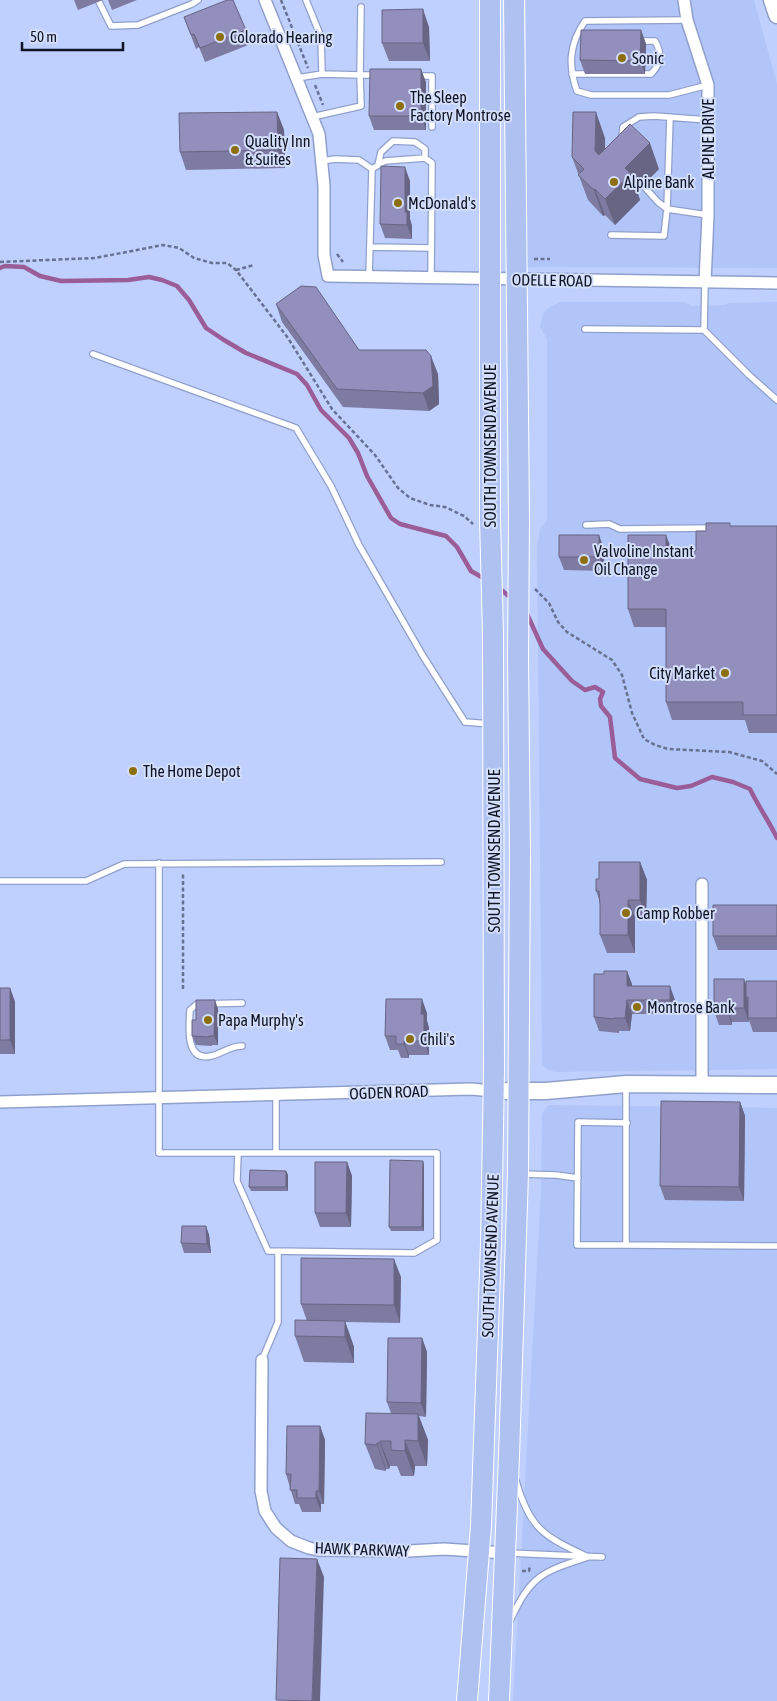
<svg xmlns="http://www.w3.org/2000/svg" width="777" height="1701" font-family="'Asap Condensed',sans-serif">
<rect width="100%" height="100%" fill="#bfd0fe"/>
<path fill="#b2c5f9" d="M526,0H754L777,84V268L526,267Z
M561,302H685L692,306L725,305L728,303L777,302V1069L555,1072L546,1069L542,1064L537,548L540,529L547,520V339L540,327L543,313L550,307Z
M548,1105L777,1108V1701H513L541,1191L542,1114Z"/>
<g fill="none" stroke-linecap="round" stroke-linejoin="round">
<path stroke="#9b5d98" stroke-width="4.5" d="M0,268L5,266L24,267L40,276L61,281L128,280L149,277L162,280L177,286L189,300L206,328L224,340L246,353L297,374L307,385L321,410L349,438L358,453L367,476L391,518L400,524L446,536L457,547L471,571L485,579
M498,587L511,598
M527,614L543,649L572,681L585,690L595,687L603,692L600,699L601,706L610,717L615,758L640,779L677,788L691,786L712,777L733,782L750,789C758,806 769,821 777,838"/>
<g stroke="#90a0cc" stroke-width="8">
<path id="lane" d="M98,0L111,26L138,25L192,4L198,0
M687,20L585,21C569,44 568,66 577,91L591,95H669L708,85
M322,74L360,75L361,7
M572,74H651C661,64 662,53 655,41H639
M417,76H432V127
M297,78L322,74L321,37L306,0
M312,117L361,106L360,75H377
M622,138L623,127L639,117L654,116L708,120
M322,161L335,159L359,160L372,169
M378,165L381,152L393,141L415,142L425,149V158
M638,180L658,202L667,209L708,215
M611,235L664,236L667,209L670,117
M370,247L431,248
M369,277L372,169L385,161L425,158L432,163L431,278
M585,329L704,330L749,375L777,400
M704,330L705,282
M93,354L296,428L331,486L359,545L423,656L465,722L491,724
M586,525L609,524L620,529L712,528
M159,863V1153H437V1240L414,1253L268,1251L237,1181L238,1153
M0,881H86L124,864L441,862
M242,1003L197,1004L190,1010C189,1027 185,1062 211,1056C223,1053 230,1046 242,1046
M626,1086V1245H577L578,1122L627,1123
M276,1095V1153
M520,1174L556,1175L578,1178
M626,1245L777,1246
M262,1360L278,1322V1252
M516,1481C530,1530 544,1536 588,1557
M507,1553L602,1557
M510,1621C531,1575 542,1572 588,1557"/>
</g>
<g stroke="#90a0cc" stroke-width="14">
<path id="street" d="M265,0L319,134L324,186V255L328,276L777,283
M684,0L687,20L708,85V215L705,282
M702,884V1084
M0,1102L471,1089L493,1091
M262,1360L261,1491L265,1511L276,1528L291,1541L309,1548L318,1550L409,1551L444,1549L505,1553"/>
</g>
<g stroke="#90a0cc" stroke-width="19">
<path id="secondary" d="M772,0L777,15
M493,1091H546L626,1084L777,1085"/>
</g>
<g stroke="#fff" stroke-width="22">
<path id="highway" d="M514,0L519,518
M490,518V0
M467,1701L481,1526L491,1244L494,1071L493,634
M499,1701L509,1456L518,1173L520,853L518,658"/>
</g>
<path stroke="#677292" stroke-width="2.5" stroke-dasharray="4 2.5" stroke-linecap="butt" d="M281,0L308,68
M315,85L323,105
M337,254L343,262
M534,259H550
M0,262L95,258L163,245L179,248L194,258L212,263H227L236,270L288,338L332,409L375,455L398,488L410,498L430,505L445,507L464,516L473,524
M236,270L254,265
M535,589L549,603L558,622L567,632L612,660L622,675L632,713L644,739L655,745L668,749L729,752L762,761L777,774
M183,989V872
M522,1571H529L530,1565"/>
<use href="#lane" stroke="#fff" stroke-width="5.5"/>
<use href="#street" stroke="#fff" stroke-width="11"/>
<use href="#secondary" stroke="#fff" stroke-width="16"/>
<use href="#highway" stroke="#afc1f0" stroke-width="20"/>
<g stroke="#fff" stroke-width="22" stroke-linecap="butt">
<path id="highway-bridge" d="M490,518L493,634
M518,658L519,518"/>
</g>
<use href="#highway-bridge" stroke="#afc1f0" stroke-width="20"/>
</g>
<path fill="#7e7ba2" d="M74,0H103L78,10Z
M108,0H137L112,10Z
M184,17L246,30L251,44L205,62L199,47L196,49Z
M429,27L430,61H389L382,43Z
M641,30L646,44L645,74H585L580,60Z
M426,82V130H374L369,116Z
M277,112L284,130L285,168L186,170L180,152Z
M605,138V148L659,169L637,191L640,200L615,225L605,215L603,216L588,200L572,157Z
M410,181V219L412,226V239L385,238L380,224Z
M276,304L359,350L438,374L439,404L429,411L343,407L282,322Z
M731,526H777V733H749L745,720H672L666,702V627H634L628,609L696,551L706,531Z
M604,549V571L564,570L559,557Z
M640,862L647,880L646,918H635V953H607L600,935V902L596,891L599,879Z
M777,905V950H718L713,936Z
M777,981V1032H753L749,1020V1022H732V1025H719L714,1011L746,983Z
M632,984V986L675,1000V1014H632L630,1031H619V1033L599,1031L594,1017Z
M0,988H10L15,1002V1054H0Z
M218,1009V1045H212V1046L196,1045L192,1036L196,1020Z
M427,1013V1021L429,1028V1055H409V1058H401L398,1050H390L385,1036Z
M740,1102L745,1116L744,1201L665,1200L660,1186Z
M347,1162L352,1176L351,1227H320L315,1213Z
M424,1165V1231H391L389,1227Z
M286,1171L288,1175V1191H251L249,1187Z
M206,1226L209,1235L211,1253H184L181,1243Z
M401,1277L400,1323L345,1322L354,1347V1363L304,1362L295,1336L307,1321L301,1304Z
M422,1338L427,1352L426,1417L419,1416L428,1440L427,1466H415L414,1476H401L397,1466H390L389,1469H386V1471L375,1469L365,1444L391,1413L387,1402Z
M320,1426L325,1440L324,1504H321V1512H302L299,1504H295L286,1474Z"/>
<path fill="#676484" d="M423,9L429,27L430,61L423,43Z
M641,30L646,44L645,74L640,61Z
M421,69L426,82V130L421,116Z
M277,112L284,130L285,168L278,150Z
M596,112L605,138V177L595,151Z
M650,143L659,169L637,191L640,200L615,225L605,199L625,168Z
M405,167L410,181V219L412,226V239L407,225L405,212Z
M595,189L605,215L603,216L594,190Z
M431,356L438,374L439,404L429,411L423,393Z
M599,535L604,549V571L599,557Z
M666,535L673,553L666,551Z
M640,862L647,880L646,918L640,900Z
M628,900L635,918V953L628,935Z
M627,971L632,984V1000L627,986Z
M744,979L749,993L748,997H746L749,1005L748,1018L749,1022L744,1008Z
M670,986L675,1000V1014L670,1000Z
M10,988L15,1002V1054L10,1040Z
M422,999L427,1013V1021L429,1028V1055L424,1041L421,1014Z
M215,1000L218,1009V1045L214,1036Z
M627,1000L632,1014L630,1031L625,1018Z
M727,1008L732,1022V1025L727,1011Z
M404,1041L409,1055V1058L404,1044Z
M740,1102L745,1116L744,1201L739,1187Z
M423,1161L424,1165V1231L422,1227Z
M347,1162L352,1176L351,1227L346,1213Z
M286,1171L288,1175V1191L286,1187Z
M206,1226L209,1235L211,1253L207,1244Z
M394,1259L401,1277L400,1323L394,1305Z
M345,1321L354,1347V1363L345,1337Z
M422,1338L427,1352L426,1417L421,1403Z
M418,1414L428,1440L427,1466L418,1441Z
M320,1426L325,1440L324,1504L319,1491Z
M405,1440L415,1466L414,1476L405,1451Z
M380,1441L390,1466L389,1469L380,1443Z
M377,1443L386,1469V1471L377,1445Z
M316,1491L321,1504V1512L316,1498Z
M317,1559L324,1577L320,1701H312Z"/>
<path fill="#938fbc" stroke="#676484" d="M227,0H233L246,30L200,48L194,34L191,35L184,17Z
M423,9V43H382V10Z
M581,30H641L640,61L580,60Z
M370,69H421V116H369Z
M277,112L278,150L180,152L179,113Z
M573,112H596L595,151L599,155L630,124L650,143L625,168L631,174L605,199L595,189L594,190L578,175L584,169L572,157Z
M381,166L405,167V212H407V225L380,224Z
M301,286L316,287L359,350H426L431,356L433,386L423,393L337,389L276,304Z
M706,523H730V526H777V715H743V702H666V609H628V535H666V551H696V531H706Z
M559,535H599V557H559Z
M599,862H640V900H628V935H600V905L599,891H596V879H599Z
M713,905H777V936H713Z
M604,971H627V986H670V1000H627L625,1018H614V1019L594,1017V974H604Z
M714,979H744V1008H727V1011H714Z
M746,981H777V1018H748V997H746Z
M0,988H10V1040H0Z
M386,999H422L421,1014H424V1041H404V1044H396V1036H385Z
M196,1000H215L214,1036H209V1037L192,1036V1020H196Z
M661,1101L740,1102L739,1187L660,1186Z
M390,1160L423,1161L422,1227H389Z
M315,1162H347L346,1213H315Z
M250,1170L286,1171V1187H249Z
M182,1226H206L207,1244L181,1243Z
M301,1258L394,1259V1305L301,1304Z
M295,1320L345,1321V1337L295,1336Z
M388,1338H422L421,1403L387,1402Z
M366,1413L418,1414V1441L405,1440V1451L391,1450V1441H380V1443H377V1445L365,1444Z
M287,1426H320L319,1491H316V1498H297V1490H290L291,1474H286Z
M280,1558L317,1559L312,1701L276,1700Z"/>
<g fill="#8d6f12" stroke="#d3defa" stroke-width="2">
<circle cx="220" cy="37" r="5"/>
<circle cx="622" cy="58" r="5"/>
<circle cx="400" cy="106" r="5"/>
<circle cx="235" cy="150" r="5"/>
<circle cx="614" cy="182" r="5"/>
<circle cx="398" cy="203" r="5"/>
<circle cx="584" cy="560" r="5"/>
<circle cx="725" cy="673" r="5"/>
<circle cx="133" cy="771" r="5"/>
<circle cx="626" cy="913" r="5"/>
<circle cx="637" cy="1007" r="5"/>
<circle cx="208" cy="1020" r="5"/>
<circle cx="410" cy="1039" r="5"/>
</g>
<g text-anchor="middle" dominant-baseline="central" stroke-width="4" stroke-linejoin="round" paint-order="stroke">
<g font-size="16" fill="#0f1424" stroke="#d3defa" text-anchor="start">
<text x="230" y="37">Colorado Hearing</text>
<text x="632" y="58">Sonic</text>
<text x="410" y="97">The Sleep<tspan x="410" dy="18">Factory Montrose</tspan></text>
<text x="245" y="141">Quality Inn<tspan x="245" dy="18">&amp; Suites</tspan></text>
<text x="624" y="182">Alpine Bank</text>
<text x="408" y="203">McDonald's</text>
<text x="594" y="551">Valvoline Instant<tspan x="594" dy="18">Oil Change</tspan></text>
<text x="715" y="673" text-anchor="end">City Market</text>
<text x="143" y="771">The Home Depot</text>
<text x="636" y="913">Camp Robber</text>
<text x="647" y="1007">Montrose Bank</text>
<text x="218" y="1020">Papa Murphy's</text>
<text x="420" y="1039">Chili's</text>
</g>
<g font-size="16" fill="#0f1424" stroke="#d3defa">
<text transform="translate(708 139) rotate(-90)">ALPINE DRIVE</text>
<text transform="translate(552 280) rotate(1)">ODELLE ROAD</text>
<text transform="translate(490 446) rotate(-90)">SOUTH TOWNSEND AVENUE</text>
<text transform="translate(494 851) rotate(-90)">SOUTH TOWNSEND AVENUE</text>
<text transform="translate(389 1092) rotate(-2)">OGDEN ROAD</text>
<text transform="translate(490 1256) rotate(-88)">SOUTH TOWNSEND AVENUE</text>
<text transform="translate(362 1549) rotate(2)">HAWK PARKWAY</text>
</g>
</g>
<path d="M22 42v8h101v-8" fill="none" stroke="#0f1424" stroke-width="2.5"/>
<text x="30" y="42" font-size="15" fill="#0f1424" stroke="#d3defa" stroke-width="4" paint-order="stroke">50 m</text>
</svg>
